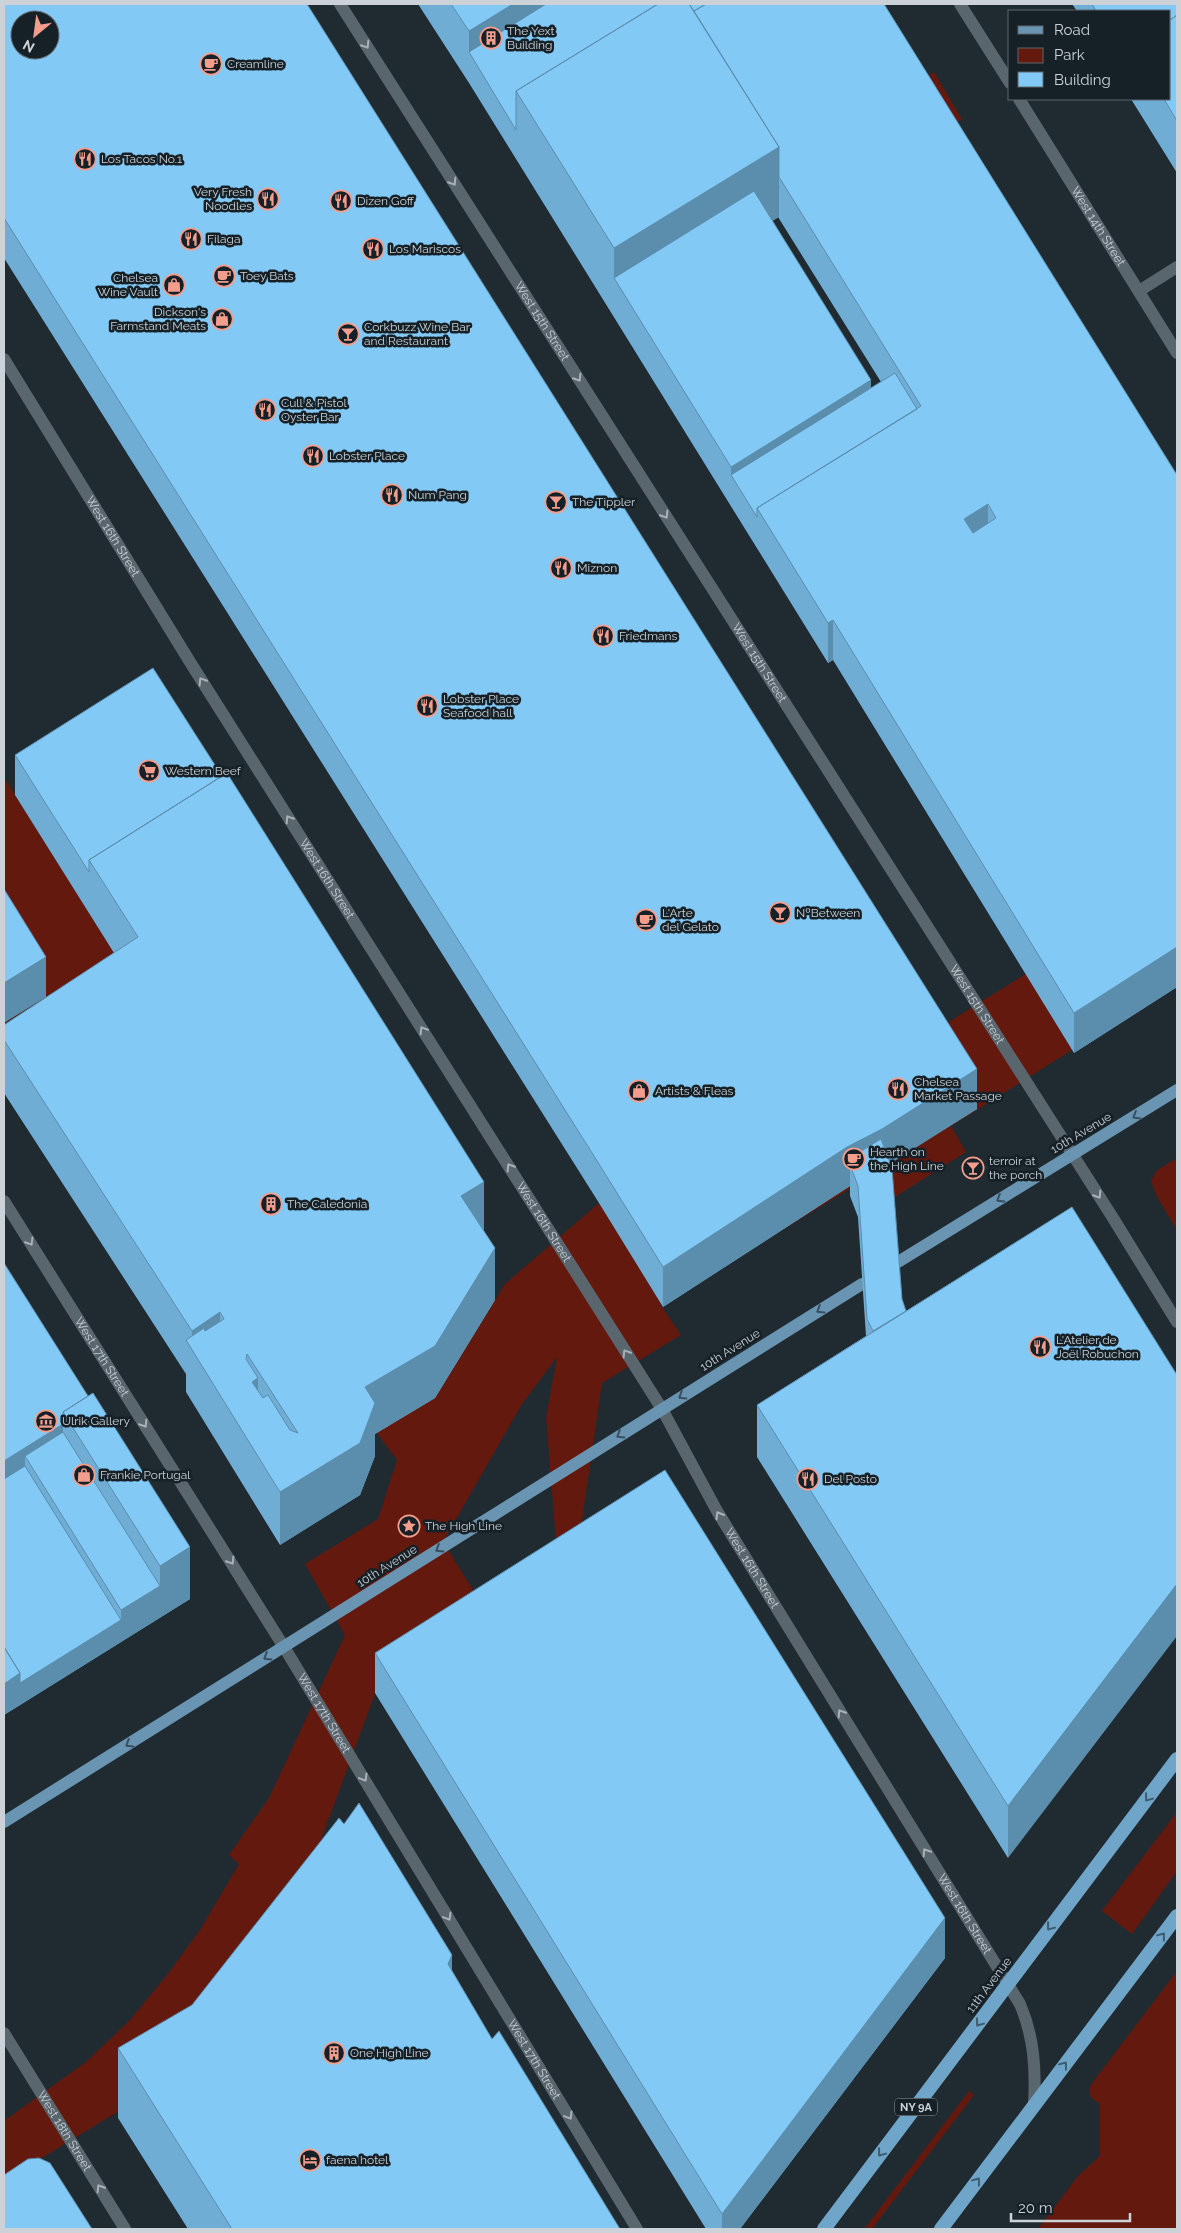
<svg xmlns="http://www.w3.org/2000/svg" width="1181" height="2233" font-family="Raleway,sans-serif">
<rect width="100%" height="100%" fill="#202a31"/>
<path fill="#64190f" d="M934,72L962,119L955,124L927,76Z
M4,777L138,990L29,1061L5,1023L46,996L4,928Z
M1114,919L1177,984L951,1126L966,1152L895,1197L883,1171L867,1350L862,1274L861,1216L876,1173L660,1304L681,1335L602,1383L580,1534L559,1577L546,1417L557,1357L522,1404L443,1542L475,1593L393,1645L312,1864L160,2078L117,2106L119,2111L17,2173L4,2186V2121L86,2062L130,2020L167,1975L200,1930L239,1864L229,1855L269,1798L345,1635L305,1564L378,1519L397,1460L376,1432L435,1398L505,1284L599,1203L616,1229Z
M1177,1158V1230L1157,1197L1151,1181L1156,1171Z
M1177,1812V1871L1132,1934L1102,1911Z
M1177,1971V2229H1038L1078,2176L1100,2156V2103C1091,2100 1088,2095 1090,2086Z
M969,2091L974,2095L872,2229H864Z"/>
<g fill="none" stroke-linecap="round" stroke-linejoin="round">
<g stroke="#5a666e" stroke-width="12">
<path d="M1139,291L1177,267"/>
<path id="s1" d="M4,359L190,662L662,1409L717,1511L1020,2004C1034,2037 1036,2069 1034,2104"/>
<path id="s2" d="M4,1201L284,1647L637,2229"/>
<path id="s3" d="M4,2033L125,2229"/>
</g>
<g stroke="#5a666e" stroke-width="12">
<path id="s4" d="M340,4L1113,1218L1177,1322"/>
<path d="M960,4L1010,83"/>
<path id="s5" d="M1019,99L1177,353"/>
</g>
<path stroke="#6a95b2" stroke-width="12" d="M898,1262L1177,1090
M4,1822L862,1284"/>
<path stroke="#6fa5c8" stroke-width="14" d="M824,2229L1177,1759
M941,2229L1177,1916"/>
</g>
<path fill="#70add4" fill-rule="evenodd" d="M4,4L977,1109L890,1163L902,1299L906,1311L1072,1207L1008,1858L757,1457V1405L866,1336L858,1217L850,1196V1186L663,1307L599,1203L4,258Z
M418,4H884L1177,475V987L1074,1053L833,660L828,663L469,83ZM778,217L881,382L871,388L772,221Z
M1072,4H1177V173L1131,99H1170V11H1077Z
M15,755L484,1232L495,1300L435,1398L375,1434V1456L360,1495L280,1545L186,1392V1374L4,1093V1025L114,953L15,795Z
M4,1263L190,1599L4,1715Z
M375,1653L945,1958L740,2229H706L375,1693Z
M452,1972L492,2039L620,2229H188L118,2118V2048Z"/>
<path fill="#5b8dac" d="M513,4H597L469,52V83V31Z
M779,147V217L632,307L614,278V248Z
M871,380V420L731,475V467Z
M988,504V544L964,558V519Z
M833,620V660L828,663V623Z
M1177,947V987L1074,1053V1013Z
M46,957V997L4,1023V983Z
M977,1069V1109L882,1169L850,1158V1186L663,1307V1267L847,1147Z
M484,1182V1235L461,1196Z
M495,1248V1300L435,1398L375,1434V1456L360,1495L280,1545V1492L365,1387Z
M220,1312V1364L192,1349V1331Z
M258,1378V1430L252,1382Z
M63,1424V1464L25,1456V1488L4,1501V1461Z
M190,1547V1599L4,1715V1684L20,1673L121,1620V1610L160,1586V1566Z
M1177,1584V1636L1008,1858V1806Z
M945,1918V1958L740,2229H722V2214Z
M452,1955V2025L448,1964Z"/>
<path fill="#82c9f6" stroke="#5b8dac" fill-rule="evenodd" d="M4,4H307L977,1069L882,1129L847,1147L663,1267L599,1164L4,218ZM20,20H50V50H20Z
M451,4H513L469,31Z
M546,4H658L516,91V130L469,52Z
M658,4H689L779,147L614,248L516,91Z
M689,4H706L694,11Z
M706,4H884L1177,475V947L1074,1013L833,620L828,623L757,508L921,406L779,177V147L694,11ZM988,504L996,518L973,533L964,519Z
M1092,4H1177V15L1170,20V11H1096Z
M1177,15V121L1164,99H1170V20Z
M754,191L871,380L731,467L614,278Z
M895,373L917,409L757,508V517L731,475Z
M153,668L222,776L89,860V872L15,755Z
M227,773L484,1182L461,1196L495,1248L435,1346L365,1387L375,1403L360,1443L280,1492L186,1340L204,1328L205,1331L224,1319L220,1312L192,1331L4,1040V1025L138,937L89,860ZM247,1354L298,1433L290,1430L268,1395L263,1398L252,1382L258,1378L246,1359Z
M4,889L46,957L4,983Z
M881,1139L892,1168L902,1299L906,1311L873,1331L867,1319L858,1186L850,1165V1158Z
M1072,1207L1177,1375V1584L1008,1806L757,1405Z
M4,1263L88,1396L63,1412V1424L4,1461Z
M93,1393L190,1547L160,1566L63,1412Z
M63,1432L160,1586L121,1610L25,1456Z
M25,1466L121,1620L20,1683V1673L4,1647V1479Z
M665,1470L945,1918L722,2214L375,1653Z
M4,1647L20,1673L4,1684Z
M359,1803L452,1955L448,1964L492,2039L499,2031L620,2229H232L118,2048L192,2005L339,1818L344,1824Z
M39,2158L50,2163L92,2229H4V2175L28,2159Z"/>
<defs><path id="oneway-chevron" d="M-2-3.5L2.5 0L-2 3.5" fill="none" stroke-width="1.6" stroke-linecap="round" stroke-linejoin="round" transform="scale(1.25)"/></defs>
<g stroke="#aab2b8">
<use href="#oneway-chevron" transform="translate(366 45) rotate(58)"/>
<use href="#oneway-chevron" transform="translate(453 182) rotate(58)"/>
<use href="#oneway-chevron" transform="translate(578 378) rotate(58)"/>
<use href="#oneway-chevron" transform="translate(665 515) rotate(58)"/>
<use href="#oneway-chevron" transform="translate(202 681) rotate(-122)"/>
<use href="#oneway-chevron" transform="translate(289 819) rotate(-122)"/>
<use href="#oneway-chevron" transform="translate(423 1030) rotate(-122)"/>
<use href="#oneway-chevron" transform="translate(510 1167) rotate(-122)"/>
<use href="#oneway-chevron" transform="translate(1098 1195) rotate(57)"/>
<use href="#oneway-chevron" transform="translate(30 1242) rotate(58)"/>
<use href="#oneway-chevron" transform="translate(626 1353) rotate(-122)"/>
<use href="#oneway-chevron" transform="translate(144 1424) rotate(58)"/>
<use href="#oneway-chevron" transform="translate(719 1515) rotate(-120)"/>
<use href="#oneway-chevron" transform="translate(231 1561) rotate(58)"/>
<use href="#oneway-chevron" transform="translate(841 1713) rotate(-122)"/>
<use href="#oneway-chevron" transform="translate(364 1778) rotate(59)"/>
<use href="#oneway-chevron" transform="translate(926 1852) rotate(-122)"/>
<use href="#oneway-chevron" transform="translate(448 1917) rotate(59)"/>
<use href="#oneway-chevron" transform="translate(569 2116) rotate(59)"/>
<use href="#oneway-chevron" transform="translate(100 2188) rotate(-122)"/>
</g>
<g stroke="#384f5f">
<use href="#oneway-chevron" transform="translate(1136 1116) rotate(149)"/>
<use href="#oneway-chevron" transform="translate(1000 1199) rotate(148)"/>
<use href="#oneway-chevron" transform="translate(820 1310) rotate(148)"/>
<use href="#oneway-chevron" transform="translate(682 1396) rotate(148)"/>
<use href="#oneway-chevron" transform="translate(620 1435) rotate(148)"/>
<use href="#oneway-chevron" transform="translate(439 1549) rotate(148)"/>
<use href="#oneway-chevron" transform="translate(267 1657) rotate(148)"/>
<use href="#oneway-chevron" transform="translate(129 1744) rotate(148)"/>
</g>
<g stroke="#3e5c6f">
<use href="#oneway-chevron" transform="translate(1148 1798) rotate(127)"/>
<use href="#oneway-chevron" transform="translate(1050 1927) rotate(127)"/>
<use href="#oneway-chevron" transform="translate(1162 1936) rotate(-53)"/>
<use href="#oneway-chevron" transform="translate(979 2023) rotate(127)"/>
<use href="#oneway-chevron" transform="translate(1064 2065) rotate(-53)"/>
<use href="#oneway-chevron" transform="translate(881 2153) rotate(127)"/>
<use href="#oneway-chevron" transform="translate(977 2181) rotate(-53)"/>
</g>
<defs>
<g id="building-ring" transform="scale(1.125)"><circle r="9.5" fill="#162027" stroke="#f49d8d" stroke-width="1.5"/><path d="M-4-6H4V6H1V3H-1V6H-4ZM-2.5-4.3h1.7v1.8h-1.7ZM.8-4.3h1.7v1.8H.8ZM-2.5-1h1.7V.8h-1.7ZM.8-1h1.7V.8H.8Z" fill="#f49d8d"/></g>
<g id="cafe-ring" transform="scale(1.125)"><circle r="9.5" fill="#162027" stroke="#f49d8d" stroke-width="1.5"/><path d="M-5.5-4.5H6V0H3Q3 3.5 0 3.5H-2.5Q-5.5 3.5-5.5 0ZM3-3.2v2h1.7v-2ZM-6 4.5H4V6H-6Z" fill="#f49d8d"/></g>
<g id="restaurant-ring" transform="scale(1.125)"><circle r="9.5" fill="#162027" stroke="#f49d8d" stroke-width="1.5"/><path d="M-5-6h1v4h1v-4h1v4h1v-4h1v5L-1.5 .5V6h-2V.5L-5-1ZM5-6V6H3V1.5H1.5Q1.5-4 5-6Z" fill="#f49d8d"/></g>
<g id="shop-ring" transform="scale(1.125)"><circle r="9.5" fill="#162027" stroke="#f49d8d" stroke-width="1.5"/><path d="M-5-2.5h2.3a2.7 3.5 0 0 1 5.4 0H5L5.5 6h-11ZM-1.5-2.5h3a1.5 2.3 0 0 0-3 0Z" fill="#f49d8d"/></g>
<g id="bar-ring" transform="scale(1.125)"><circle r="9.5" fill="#162027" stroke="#f49d8d" stroke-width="1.5"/><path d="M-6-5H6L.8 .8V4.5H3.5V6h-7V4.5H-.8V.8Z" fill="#f49d8d"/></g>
<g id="supermarket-ring" transform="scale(1.125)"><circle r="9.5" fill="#162027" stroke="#f49d8d" stroke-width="1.5"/><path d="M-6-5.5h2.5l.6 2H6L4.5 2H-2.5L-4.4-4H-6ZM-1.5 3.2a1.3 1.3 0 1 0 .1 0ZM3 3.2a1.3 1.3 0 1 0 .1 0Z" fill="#f49d8d"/></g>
<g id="museum-ring" transform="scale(1.125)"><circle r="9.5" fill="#162027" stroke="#f49d8d" stroke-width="1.5"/><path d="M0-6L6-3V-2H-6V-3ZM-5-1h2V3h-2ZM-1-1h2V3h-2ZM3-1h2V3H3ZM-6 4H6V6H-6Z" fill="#f49d8d"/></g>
<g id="sight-ring" transform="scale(1.125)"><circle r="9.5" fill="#162027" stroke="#f49d8d" stroke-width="1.5"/><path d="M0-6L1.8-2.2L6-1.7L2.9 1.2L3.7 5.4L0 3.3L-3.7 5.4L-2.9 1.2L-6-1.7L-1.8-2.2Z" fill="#f49d8d"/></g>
<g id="hotel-ring" transform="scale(1.125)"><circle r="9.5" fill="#162027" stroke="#f49d8d" stroke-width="1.5"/><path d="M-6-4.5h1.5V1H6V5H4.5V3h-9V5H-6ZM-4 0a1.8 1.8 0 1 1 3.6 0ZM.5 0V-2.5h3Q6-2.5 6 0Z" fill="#f49d8d"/></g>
</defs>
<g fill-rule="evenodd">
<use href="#building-ring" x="491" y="38"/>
<use href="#cafe-ring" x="211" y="64"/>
<use href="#restaurant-ring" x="85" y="159"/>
<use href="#restaurant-ring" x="268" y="199"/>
<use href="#restaurant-ring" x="341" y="201"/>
<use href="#restaurant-ring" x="191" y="239"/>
<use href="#restaurant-ring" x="373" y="249"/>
<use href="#cafe-ring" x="224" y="276"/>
<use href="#shop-ring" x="174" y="285"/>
<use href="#shop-ring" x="222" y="319"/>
<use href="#bar-ring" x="348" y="334"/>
<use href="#restaurant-ring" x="265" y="410"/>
<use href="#restaurant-ring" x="313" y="456"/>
<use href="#restaurant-ring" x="392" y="495"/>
<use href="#bar-ring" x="556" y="502"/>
<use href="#restaurant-ring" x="561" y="568"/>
<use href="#restaurant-ring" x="603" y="636"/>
<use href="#restaurant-ring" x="427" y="706"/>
<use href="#supermarket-ring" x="149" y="771"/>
<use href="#bar-ring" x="780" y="913"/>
<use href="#cafe-ring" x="646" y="920"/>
<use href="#restaurant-ring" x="898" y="1089"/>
<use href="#shop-ring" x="639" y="1091"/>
<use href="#cafe-ring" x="854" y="1159"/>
<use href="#bar-ring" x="973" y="1168"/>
<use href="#building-ring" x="271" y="1204"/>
<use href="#restaurant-ring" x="1040" y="1347"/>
<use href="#museum-ring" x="46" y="1421"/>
<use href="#shop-ring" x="84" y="1475"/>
<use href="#restaurant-ring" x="808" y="1479"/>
<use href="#sight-ring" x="409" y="1526"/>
<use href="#building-ring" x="334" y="2053"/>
<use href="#hotel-ring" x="310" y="2160"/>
</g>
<g text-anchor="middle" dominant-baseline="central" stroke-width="5" stroke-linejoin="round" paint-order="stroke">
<rect fill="#162027" stroke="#959da2" stroke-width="1" x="895" y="2098.5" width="42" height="17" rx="4"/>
<g font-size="11" font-weight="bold" fill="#ccd2d7">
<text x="916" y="2107">NY 9A</text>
</g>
<g font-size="12" fill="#ccd2d7" stroke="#162027" text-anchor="start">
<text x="507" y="31">The Yext<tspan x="507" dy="14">Building</tspan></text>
<text x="227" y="64">Creamline</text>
<text x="101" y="159">Los Tacos No.1</text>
<text x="252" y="192" text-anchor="end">Very Fresh<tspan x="252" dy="14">Noodles</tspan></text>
<text x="357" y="201">Dizen Goff</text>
<text x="207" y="239">Filaga</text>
<text x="389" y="249">Los Mariscos</text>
<text x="240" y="276">Toey Bats</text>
<text x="158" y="278" text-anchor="end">Chelsea<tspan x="158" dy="14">Wine Vault</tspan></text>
<text x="206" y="312" text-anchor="end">Dickson's<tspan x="206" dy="14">Farmstand Meats</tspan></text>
<text x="364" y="327">Corkbuzz Wine Bar<tspan x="364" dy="14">and Restaurant</tspan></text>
<text x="281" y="403">Cull &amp; Pistol<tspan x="281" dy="14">Oyster Bar</tspan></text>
<text x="329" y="456">Lobster Place</text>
<text x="408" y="495">Num Pang</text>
<text x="572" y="502">The Tippler</text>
<text x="577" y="568">Miznon</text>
<text x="619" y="636">Friedmans</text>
<text x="443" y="699">Lobster Place<tspan x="443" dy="14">Seafood hall</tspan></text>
<text x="165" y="771">Western Beef</text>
<text x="662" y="913">L'Arte<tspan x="662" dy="14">del Gelato</tspan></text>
<text x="796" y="913">NºBetween</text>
<text x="914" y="1082">Chelsea<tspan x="914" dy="14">Market Passage</tspan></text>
<text x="655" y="1091">Artists &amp; Fleas</text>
<text x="870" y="1152">Hearth on<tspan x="870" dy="14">the High Line</tspan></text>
<text x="989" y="1161">terroir at<tspan x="989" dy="14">the porch</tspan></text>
<text x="287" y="1204">The Caledonia</text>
<text x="1056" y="1340">L'Atelier de<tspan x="1056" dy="14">Joël Robuchon</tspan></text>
<text x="62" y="1421">Ulrik Gallery</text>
<text x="100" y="1475">Frankie Portugal</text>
<text x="824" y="1479">Del Posto</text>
<text x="425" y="1526">The High Line</text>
<text x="350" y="2053">One High Line</text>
<text x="326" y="2160">faena hotel</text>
</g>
<g font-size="12" fill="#ccd2d7" stroke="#162027">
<text stroke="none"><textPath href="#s5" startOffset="150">West 14th Street</textPath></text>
<text stroke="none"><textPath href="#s4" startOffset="376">West 15th Street</textPath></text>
<text stroke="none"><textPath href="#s1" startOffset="208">West 16th Street</textPath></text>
<text stroke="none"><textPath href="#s4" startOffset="781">West 15th Street</textPath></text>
<text stroke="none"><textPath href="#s1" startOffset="612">West 16th Street</textPath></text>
<text stroke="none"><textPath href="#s4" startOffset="1186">West 15th Street</textPath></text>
<text transform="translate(1081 1133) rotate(-31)">10th Avenue</text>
<text stroke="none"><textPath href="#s1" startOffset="1018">West 16th Street</textPath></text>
<text transform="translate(730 1350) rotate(-32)">10th Avenue</text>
<text stroke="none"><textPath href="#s2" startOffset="184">West 17th Street</textPath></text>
<text transform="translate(387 1566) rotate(-32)">10th Avenue</text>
<text stroke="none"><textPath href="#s1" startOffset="1422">West 16th Street</textPath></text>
<text stroke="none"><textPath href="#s2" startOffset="604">West 17th Street</textPath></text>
<text stroke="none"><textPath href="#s1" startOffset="1828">West 16th Street</textPath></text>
<text transform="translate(989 1985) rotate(-53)">11th Avenue</text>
<text stroke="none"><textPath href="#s2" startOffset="1009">West 17th Street</textPath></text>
<text stroke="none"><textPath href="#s3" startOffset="115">West 18th Street</textPath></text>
</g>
</g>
<rect width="1181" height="2233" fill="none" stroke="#ccd2d7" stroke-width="10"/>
<rect x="1008" y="10" width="162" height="90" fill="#162027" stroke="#5f676d"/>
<rect x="1018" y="26" width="25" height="8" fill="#6a95b2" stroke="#5f676d"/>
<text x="1054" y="35" font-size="15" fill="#ccd2d7">Road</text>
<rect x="1018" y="48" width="25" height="15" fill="#64190f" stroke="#5f676d"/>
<text x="1054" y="60" font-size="15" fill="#ccd2d7">Park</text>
<rect x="1018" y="72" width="25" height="15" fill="#82c9f6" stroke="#5f676d"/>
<text x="1054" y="85" font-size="15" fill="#ccd2d7">Building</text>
<g transform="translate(35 35) rotate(209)"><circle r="24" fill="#162027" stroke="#5f676d"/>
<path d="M0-4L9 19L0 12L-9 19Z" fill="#f49d8d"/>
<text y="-8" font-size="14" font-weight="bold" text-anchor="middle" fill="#ccd2d7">N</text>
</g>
<path d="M1011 2213v8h119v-8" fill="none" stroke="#ccd2d7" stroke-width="2.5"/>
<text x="1018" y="2213" font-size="15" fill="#ccd2d7" stroke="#162027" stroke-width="4" paint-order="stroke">20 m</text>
</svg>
